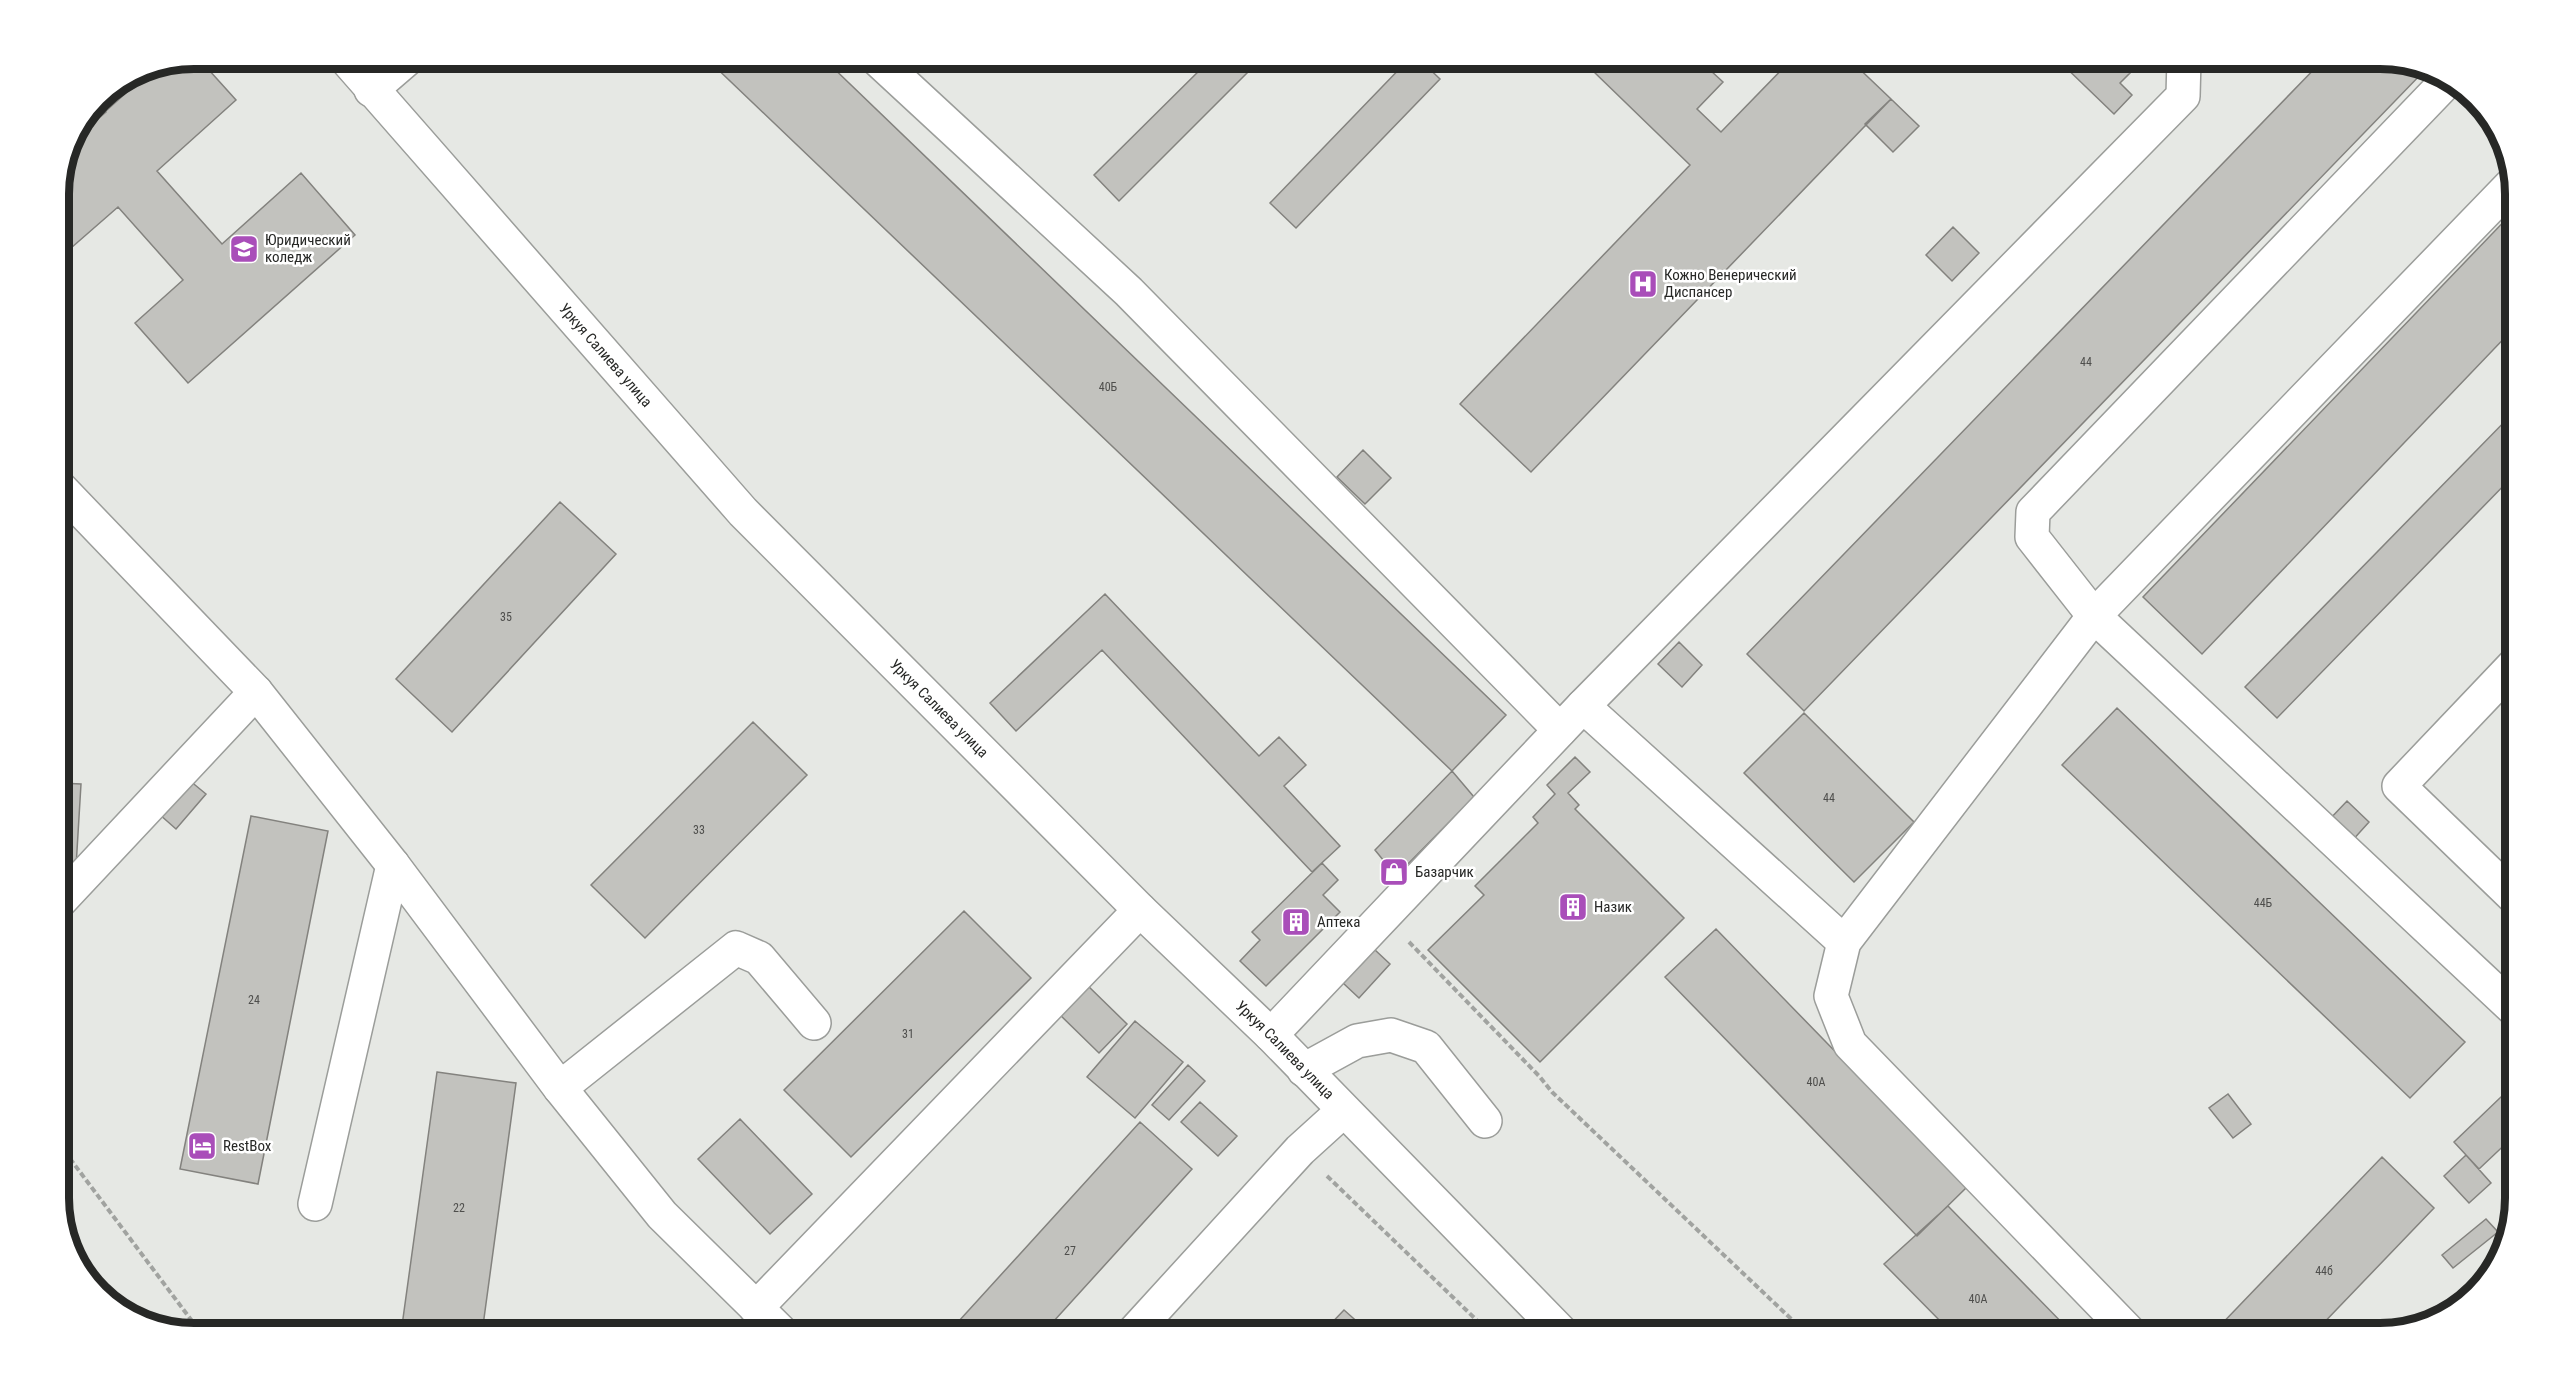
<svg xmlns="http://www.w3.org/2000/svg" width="2574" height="1392" font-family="'Roboto Condensed',sans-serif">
<rect width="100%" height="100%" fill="#e6e8e4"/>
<path fill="#c2c2be" stroke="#83827e" stroke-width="1.5" d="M194,59H199L236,100L157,171L222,244L301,173L355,235L188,383L135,323L183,280L118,207L71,248L59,235V186L68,145L156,66Z
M707,59H824L1506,715L1452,771Z
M1211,59H1261L1119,201L1094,175Z
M1409,59H1419L1440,79L1296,228L1270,203Z
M1603,59H1698L1723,82L1697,109L1721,132L1792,59H1849L1891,99L1531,472L1460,404L1690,165L1592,70Z
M2057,59H2114L2130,73L2120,83L2132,95L2114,114Z
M2324,59H2380L2426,69L1804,711L1747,654Z
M1891,99L1919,126L1893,152L1865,124Z
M96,102L106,112L68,145L69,142Z
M2515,210V327L2202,654L2143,597Z
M1953,227L1979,253L1952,281L1926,255Z
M2515,411V474L2277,718L2245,687Z
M1363,450L1391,478L1365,504L1337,477Z
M560,502L616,554L452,732L396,679Z
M1105,594L1259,756L1279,737L1306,765L1284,786L1340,846L1312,872L1102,650L1016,731L990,703Z
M59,630L68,640L59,648Z
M1679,642L1702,665L1682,687L1658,664Z
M2117,708L2465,1042L2410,1098L2062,765Z
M1804,713L1914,822L1854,882L1744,773Z
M753,722L807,775L645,938L591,885Z
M1575,757L1590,772L1568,793L1579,805L1575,809L1684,918L1540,1062L1428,950L1484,895L1475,886L1538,823L1533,817L1555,794L1547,785Z
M1452,771L1474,797L1396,876L1375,850Z
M189,780L206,794L176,829L159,814Z
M59,783L81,784L76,867L59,866Z
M2347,801L2369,822L2351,842L2328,821Z
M251,816L328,831L258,1184L180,1169Z
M1322,863L1338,880L1323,895L1340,912L1266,986L1240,961L1260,940L1252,932Z
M964,911L1031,978L851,1157L784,1090Z
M1716,929L1967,1187L1917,1236L1665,977Z
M1374,949L1390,964L1359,998L1343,983Z
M1084,982L1127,1024L1099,1053L1056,1011Z
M1135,1021L1183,1062L1135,1118L1087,1077Z
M1188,1065L1205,1081L1169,1120L1152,1105Z
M437,1072L516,1083L482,1333H401Z
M2228,1094L2251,1124L2233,1138L2209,1108Z
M2502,1096L2515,1110V1135L2479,1169L2454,1142Z
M1200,1102L1237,1136L1218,1156L1181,1122Z
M740,1119L812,1194L770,1234L698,1159Z
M1140,1122L1192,1169L1043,1333H948Z
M2466,1155L2491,1183L2469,1203L2444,1176Z
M2382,1157L2434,1208L2314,1333H2213Z
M1948,1206L2072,1333H1952L1884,1264Z
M2486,1219L2498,1232L2453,1268L2442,1255Z
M1344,1310L1370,1333H1322Z"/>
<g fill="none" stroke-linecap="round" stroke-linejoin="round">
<g stroke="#9b9d9a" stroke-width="36">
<g id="minor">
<path id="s1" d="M346,59L743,512L1140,910L1271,1035L1562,1333"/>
<path d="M877,59L1129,292L1560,730"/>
<path d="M2448,80L2033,512L2032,537L2094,616L2515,1010"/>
<path d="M371,90L407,59"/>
<path d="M59,487L256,692L393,865L560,1088L662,1215L782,1333"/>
<path d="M2515,664L2399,786L2515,898"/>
<path d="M1583,706L1844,942"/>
<path d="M59,902L256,692"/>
<path d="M1271,1035L1583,706L2183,96L2184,59"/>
<path d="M1304,1070L1357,1041L1391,1035L1426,1047L1485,1121"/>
<path d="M560,1088L736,948L759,958L814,1023"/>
<path d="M315,1204L393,865"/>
<path d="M756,1308L1140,910"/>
<path d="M1133,1333L1300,1150L1343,1111"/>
<path d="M2130,1333L1850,1044L1831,996L1844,942L2094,616L2514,182"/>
</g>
</g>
<path stroke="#a1a3a0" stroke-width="4" stroke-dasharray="6 3" stroke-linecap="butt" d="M1409,942L1540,1077L1552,1092L1806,1333
M59,1144L201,1333
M1327,1176L1490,1333"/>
<use href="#minor" stroke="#fff" stroke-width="33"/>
</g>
<defs>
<g id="school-square" transform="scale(1.5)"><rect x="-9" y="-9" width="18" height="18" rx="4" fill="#a94eb9" stroke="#fff"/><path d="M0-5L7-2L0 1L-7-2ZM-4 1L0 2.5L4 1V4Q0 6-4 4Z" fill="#fff"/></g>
<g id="hospital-square" transform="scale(1.5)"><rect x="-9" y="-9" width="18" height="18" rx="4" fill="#a94eb9" stroke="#fff"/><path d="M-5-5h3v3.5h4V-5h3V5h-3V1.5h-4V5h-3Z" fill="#fff"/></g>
<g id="shop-square" transform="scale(1.5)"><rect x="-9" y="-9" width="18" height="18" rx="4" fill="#a94eb9" stroke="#fff"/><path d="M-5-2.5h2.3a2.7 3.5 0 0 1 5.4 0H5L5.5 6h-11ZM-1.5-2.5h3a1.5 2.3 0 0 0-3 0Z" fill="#fff"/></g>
<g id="building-square" transform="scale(1.5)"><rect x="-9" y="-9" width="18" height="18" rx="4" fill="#a94eb9" stroke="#fff"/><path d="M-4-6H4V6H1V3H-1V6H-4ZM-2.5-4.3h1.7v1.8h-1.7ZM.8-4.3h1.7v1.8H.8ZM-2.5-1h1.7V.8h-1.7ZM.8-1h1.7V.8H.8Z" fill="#fff"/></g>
<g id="hotel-square" transform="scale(1.5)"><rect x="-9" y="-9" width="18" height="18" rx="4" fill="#a94eb9" stroke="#fff"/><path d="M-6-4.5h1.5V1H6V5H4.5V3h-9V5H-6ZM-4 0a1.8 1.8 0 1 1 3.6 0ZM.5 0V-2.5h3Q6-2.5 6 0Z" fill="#fff"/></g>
</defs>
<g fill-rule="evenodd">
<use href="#school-square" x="244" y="249"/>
<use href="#hospital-square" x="1643" y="284"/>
<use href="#shop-square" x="1394" y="872"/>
<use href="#building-square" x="1573" y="907"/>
<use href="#building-square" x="1296" y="922"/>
<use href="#hotel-square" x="202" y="1146"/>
</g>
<g text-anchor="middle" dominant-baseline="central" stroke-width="5" stroke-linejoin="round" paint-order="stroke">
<g font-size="12" fill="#4e4e4c">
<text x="2086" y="362">44</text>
<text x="1108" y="387">40Б</text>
<text x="506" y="617">35</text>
<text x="1829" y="798">44</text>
<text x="699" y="830">33</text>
<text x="2263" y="903">44Б</text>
<text x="254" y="1000">24</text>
<text x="908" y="1034">31</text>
<text x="1816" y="1082">40А</text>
<text x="459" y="1208">22</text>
<text x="1070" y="1251">27</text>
<text x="2324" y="1271">44б</text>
<text x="1978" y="1299">40А</text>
</g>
<g font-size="15" fill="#272826" stroke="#fff" text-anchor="start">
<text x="265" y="240">Юридический<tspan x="265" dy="17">коледж</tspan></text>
<text x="1664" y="275">Кожно Венерический<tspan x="1664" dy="17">Диспансер</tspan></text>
<text x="1415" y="872">Базарчик</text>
<text x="1594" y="907">Назик</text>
<text x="1317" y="922">Аптека</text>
<text x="223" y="1146">RestBox</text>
</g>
<g font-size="15" fill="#272826" stroke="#fff">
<text stroke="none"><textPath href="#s1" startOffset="394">Уркуя Салиева улица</textPath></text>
<text stroke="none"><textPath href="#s1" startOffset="880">Уркуя Салиева улица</textPath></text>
<text stroke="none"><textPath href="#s1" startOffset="1366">Уркуя Салиева улица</textPath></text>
</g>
</g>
<path d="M0 0H2574V1392H0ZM194 69H2380A125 125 0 0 1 2505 194V1198A125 125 0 0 1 2380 1323H194A125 125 0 0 1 69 1198V194A125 125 0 0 1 194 69Z" fill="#fff" fill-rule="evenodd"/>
<path fill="none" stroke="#272826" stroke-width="8" d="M194 69H2380A125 125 0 0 1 2505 194V1198A125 125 0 0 1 2380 1323H194A125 125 0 0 1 69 1198V194A125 125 0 0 1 194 69Z"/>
</svg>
